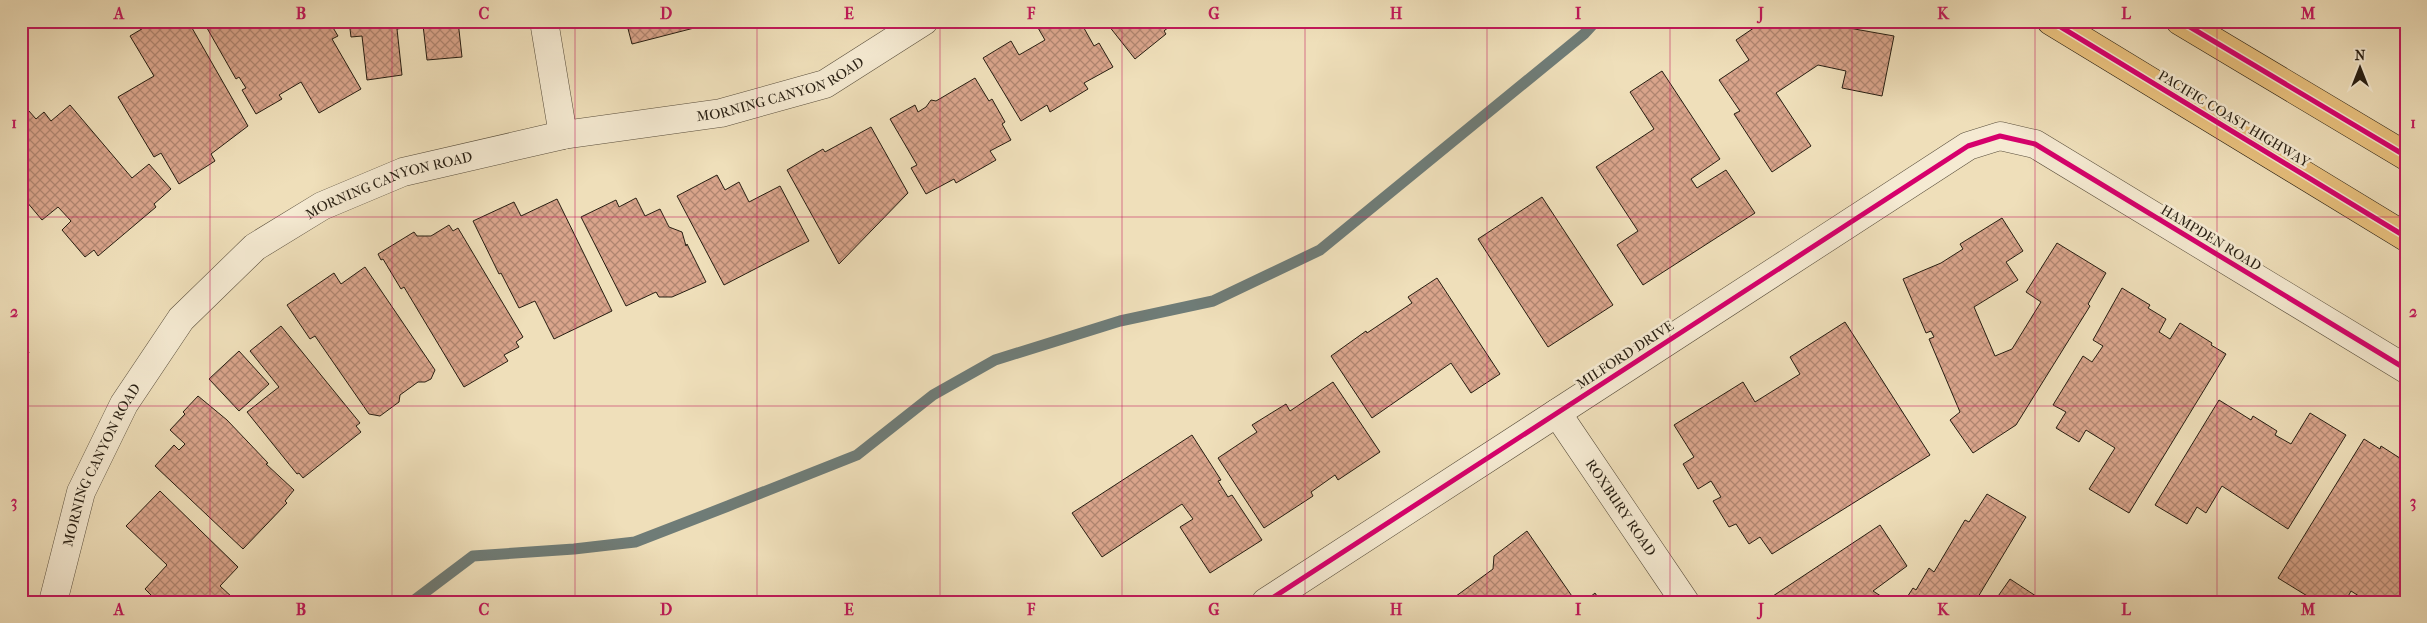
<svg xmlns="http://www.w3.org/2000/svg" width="2427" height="623" font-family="'IM FELL French Canon',serif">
<defs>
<pattern id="building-cross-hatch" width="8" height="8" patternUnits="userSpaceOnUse" patternTransform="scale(1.25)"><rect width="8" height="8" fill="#d9a48b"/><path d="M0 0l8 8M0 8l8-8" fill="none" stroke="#b08570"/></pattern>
</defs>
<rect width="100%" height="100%" fill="#efdfba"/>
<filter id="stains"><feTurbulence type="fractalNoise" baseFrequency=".004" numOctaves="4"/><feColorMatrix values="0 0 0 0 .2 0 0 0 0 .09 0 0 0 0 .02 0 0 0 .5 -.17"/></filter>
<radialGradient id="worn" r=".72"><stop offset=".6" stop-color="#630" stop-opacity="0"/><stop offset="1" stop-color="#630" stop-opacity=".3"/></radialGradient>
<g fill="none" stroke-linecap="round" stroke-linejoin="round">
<path stroke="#6f7c77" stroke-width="11" d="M412,602L473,556L574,549L635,542L728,506L857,455L933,395L995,360L1120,321L1213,301L1320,250L1584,34L1596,21"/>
</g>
<path fill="url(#building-cross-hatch)" stroke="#271e12" d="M155,21H188L248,126L211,154L215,161L179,184L161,153L154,157L118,97L154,76L130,36Z
M203,21H329L338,36L332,39L361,89L319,113L301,82L279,95L282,99L256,114L242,90L246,88L239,77L236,79Z
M349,21H458L462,57L427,60L423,25L397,29L402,75L367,80L362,36L351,37Z
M626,21H697L698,27L632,44Z
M1034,21H1080L1094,46L1099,43L1113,67L1084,83L1088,89L1050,112L1047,105L1021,121L983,58L1011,41L1019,55L1045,40Z
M1105,21H1176L1164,31L1166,34L1135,59Z
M1764,21H1836L1832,25L1894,36L1882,96L1842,88L1846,71L1818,65L1776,93L1811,146L1772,172L1734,114L1740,111L1719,80L1749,60L1736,40Z
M1662,71L1720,159L1691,179L1697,188L1726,170L1755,213L1643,285L1617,245L1638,231L1596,167L1654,129L1630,92Z
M975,78L989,101L992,99L1005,122L1002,124L1011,140L990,151L996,160L956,183L954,179L926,194L911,168L917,165L890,119L915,105L918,112L926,107L931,100L936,101Z
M21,102L36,119L44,112L51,121L70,105L132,178L149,164L171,189L154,204L156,207L98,256L94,250L85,257L62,230L71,221L58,207L42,220L21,195Z
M871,127L908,193L839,264L787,170L823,149L825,152Z
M717,175L725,190L739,182L749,202L780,186L809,241L724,285L677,196Z
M1542,197L1613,305L1548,347L1478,239Z
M636,198L645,216L660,209L669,227L682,232L686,246L687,244L706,282L672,297H659L656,292L626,306L581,217L616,200L619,207Z
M557,199L612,311L554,339L535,301L519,308L501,273L499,274L473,221L514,202L521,216Z
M2002,218L2023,251L2006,262L2018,280L1974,307L1995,356L2012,349L2041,302L2026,292L2057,243L2106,273L2088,304L2090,306L2016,425L1973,453L1950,420L1960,412L1929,339L1934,337L1931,331L1926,333L1903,279L1941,263L1963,249L1960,244Z
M449,225L453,231L458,228L523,337L516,342L519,347L504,355L508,361L464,387L404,287L401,289L383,259L381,260L378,254L414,232L417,236H431Z
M365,267L435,370L431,379L425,382H418L400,395L399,402L380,416L369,414L315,336L310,339L287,305L334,273L341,284Z
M1437,278L1500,374L1471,393L1451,363L1372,418L1331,356L1366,331L1367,333L1412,303L1408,297Z
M2122,288L2150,305L2148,308L2166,319L2159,332L2170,339L2180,323L2212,343L2211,345L2226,354L2129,513L2089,489L2115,448L2086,430L2079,442L2056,428L2066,412L2053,405L2083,356L2092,362L2103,346L2093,340Z
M1845,322L1930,455L1772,554L1760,537L1749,544L1736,524L1729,527L1713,501L1721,497L1711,481L1698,489L1683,464L1694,457L1674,425L1743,382L1755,402L1800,374L1790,357Z
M281,326L360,423L356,426L361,432L303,478L299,473L297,474L247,412L279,387L250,351Z
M21,349L29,352L21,369Z
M239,351L269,384L239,411L209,379Z
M21,380L26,382L21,393Z
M1333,382L1380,452L1338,480L1335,475L1311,492L1313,496L1264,528L1218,458L1257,432L1252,425L1286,404L1290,411Z
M198,396L227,420L268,463L266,464L294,490L285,501L287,503L243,549L155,466L174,445L179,450L185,444L170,430L185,414L183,412Z
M2219,400L2251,420L2253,416L2277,431L2275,435L2291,444L2310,413L2346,435L2288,529L2222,486L2206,513L2197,507L2187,524L2155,505Z
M1192,435L1221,480L1218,481L1228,497L1232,495L1262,540L1210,573L1180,527L1193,519L1182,504L1102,557L1072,513Z
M2364,439L2380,449L2381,446L2406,462V483L2404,487L2406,488V602H2364L2365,600L2351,591L2345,602H2317L2278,578Z
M160,491L238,567L220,586L233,598L229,602H158L145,589L167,565L126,526Z
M1987,494L2026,517L1975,602H1904L1913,588L1916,590L1929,568L1934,572L1965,520L1969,522Z
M1880,525L1907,566L1873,591L1890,602H1777L1773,596Z
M1527,531L1576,602H1448L1493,569L1494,556Z
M2010,579L2045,602H1994Z
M1595,593L1601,602H1584Z"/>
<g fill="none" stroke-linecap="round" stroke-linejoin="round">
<g stroke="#594e3c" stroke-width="29">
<g id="minor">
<path d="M544,21L563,135"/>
<path id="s1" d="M1557,413L1685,602"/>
<path id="s2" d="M53,602L81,492L124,404L181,319L255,247L322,206L403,172L563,135L721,113L825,84L924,21"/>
<path d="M1266,602L1968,146L2000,136L2035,144L2406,369"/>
</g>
</g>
<g stroke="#271e12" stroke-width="29">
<path id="trunk" d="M2051,21L2406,237
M2180,21L2406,156"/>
</g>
<use href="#minor" stroke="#f5ead2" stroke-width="28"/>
<use href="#trunk" stroke="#e8c07d" stroke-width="28"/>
<g stroke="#f5ead2" stroke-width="8">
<path id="cycleway" d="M2051,21L2406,237
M2180,21L2406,156
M1266,602L1968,146L2000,136L2035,144L2406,369"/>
</g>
<use href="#cycleway" stroke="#d6006c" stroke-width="5"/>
</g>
<path fill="none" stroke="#c2185b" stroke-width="1" stroke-opacity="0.55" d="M210,21V602M392,21V602M575,21V602M757,21V602M940,21V602M1122,21V602M1305,21V602M1487,21V602M1670,21V602M1852,21V602M2035,21V602M2217,21V602M21,217H2406M21,406H2406"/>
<g text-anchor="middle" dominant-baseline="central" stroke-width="5" stroke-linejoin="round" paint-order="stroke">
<g font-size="14" fill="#271e12" stroke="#f5ead2">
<text stroke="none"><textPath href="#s2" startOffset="971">MORNING CANYON ROAD</textPath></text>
<text transform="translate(2234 119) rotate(31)">PACIFIC COAST HIGHWAY</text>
<text stroke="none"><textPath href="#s2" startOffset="566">MORNING CANYON ROAD</textPath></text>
<text transform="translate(2211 238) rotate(31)">HAMPDEN ROAD</text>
<text transform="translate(1625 355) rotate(-33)">MILFORD DRIVE</text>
<text stroke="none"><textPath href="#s2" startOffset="146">MORNING CANYON ROAD</textPath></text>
<text stroke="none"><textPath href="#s1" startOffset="114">ROXBURY ROAD</textPath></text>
</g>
</g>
<rect width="2427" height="623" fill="none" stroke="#efdfba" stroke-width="55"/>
<g transform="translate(2360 68)" stroke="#f5ead2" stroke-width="4" paint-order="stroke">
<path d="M0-4L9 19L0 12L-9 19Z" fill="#271e12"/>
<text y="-8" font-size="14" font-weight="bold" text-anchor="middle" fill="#271e12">N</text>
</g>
<rect x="28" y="28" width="2372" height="568" fill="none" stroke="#c2185b" stroke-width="2"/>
<g font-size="16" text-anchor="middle" font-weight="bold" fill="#c2185b">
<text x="119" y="19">A</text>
<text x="301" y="19">B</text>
<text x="484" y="19">C</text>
<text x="666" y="19">D</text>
<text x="849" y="19">E</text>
<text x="1031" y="19">F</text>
<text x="1214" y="19">G</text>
<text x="1396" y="19">H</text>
<text x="1578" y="19">I</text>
<text x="1761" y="19">J</text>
<text x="1943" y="19">K</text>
<text x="2126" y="19">L</text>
<text x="2308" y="19">M</text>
<text x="14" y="128">1</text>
<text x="2413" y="128">1</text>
<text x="14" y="317">2</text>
<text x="2413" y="317">2</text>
<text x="14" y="507">3</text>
<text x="2413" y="507">3</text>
<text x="119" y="615">A</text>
<text x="301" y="615">B</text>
<text x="484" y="615">C</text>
<text x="666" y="615">D</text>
<text x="849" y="615">E</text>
<text x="1031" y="615">F</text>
<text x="1214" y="615">G</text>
<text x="1396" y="615">H</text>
<text x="1578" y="615">I</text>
<text x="1761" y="615">J</text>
<text x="1943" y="615">K</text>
<text x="2126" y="615">L</text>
<text x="2308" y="615">M</text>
</g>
<rect width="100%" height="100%" filter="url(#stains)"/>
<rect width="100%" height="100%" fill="url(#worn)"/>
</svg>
